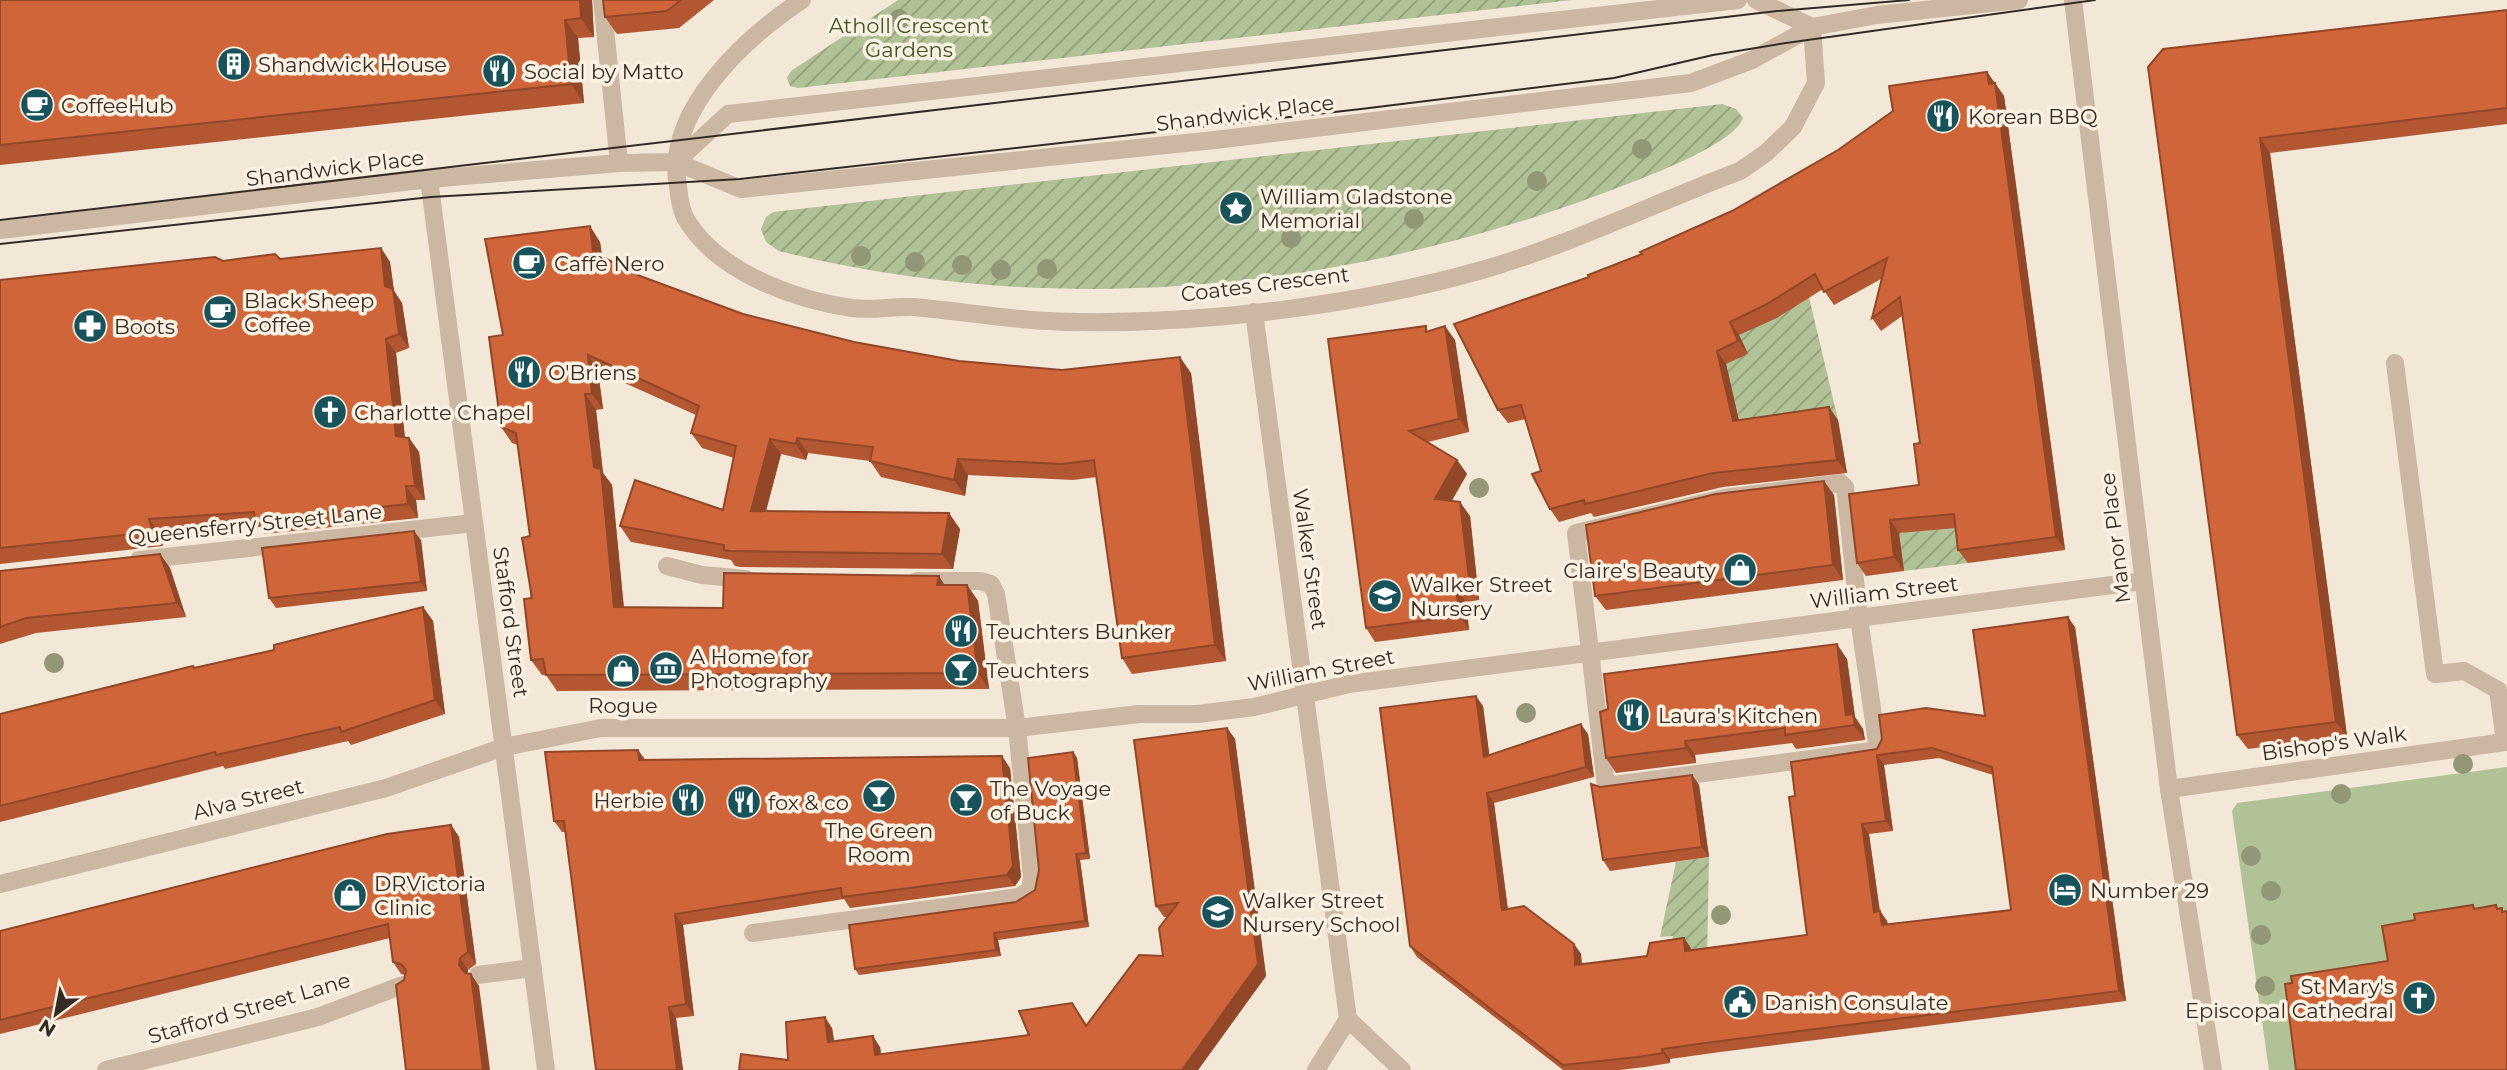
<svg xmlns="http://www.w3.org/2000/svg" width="2507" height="1070" font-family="Montserrat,sans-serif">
<defs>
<pattern id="garden-furrows" width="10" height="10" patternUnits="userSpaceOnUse" patternTransform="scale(1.75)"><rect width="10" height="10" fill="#b1c296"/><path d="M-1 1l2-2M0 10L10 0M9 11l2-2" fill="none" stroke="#919e7a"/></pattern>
</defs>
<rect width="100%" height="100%" fill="#f3e7d7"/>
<path fill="#b1c296" d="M2507,767V924L2397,957L2317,1070H2269L2232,811L2237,803Z"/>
<path fill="url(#garden-furrows)" d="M898,0H1572L798,88L790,86L787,78L791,71Z
M1722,104L1736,109L1743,118C1736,142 1654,174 1630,183C1357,290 1065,322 779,251L766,242L761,229L766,217L773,212Z
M1809,297L1838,420L1743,435L1731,386L1713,348L1727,363L1747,354L1739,335Z
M1963,523L1968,563L1904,571L1899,533Z
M1709,857L1707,959L1692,961L1690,948L1668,964L1673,936L1660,937L1676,862Z"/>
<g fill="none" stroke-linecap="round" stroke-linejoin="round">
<path stroke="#cbb7a2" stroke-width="18" d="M1841,483L1845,487L1859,618L1878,750L1606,786L1576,533L1724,498Z
M139,560L474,523
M667,566L702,575L746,579
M2169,789L2505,742L2498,690L2464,671L2435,674L2395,363
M753,933L1019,897L1030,890L1032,877L1017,728L996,594L991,584L980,581H917
M478,975L533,968
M106,1070L318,1017L403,985"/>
<path stroke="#cbb7a2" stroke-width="18" d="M602,0L619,163
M802,0C746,37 664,111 678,186C679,196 681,211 686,219C717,272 795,300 852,308C872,311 893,306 914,307C969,312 1023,322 1079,322C1207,324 1358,305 1482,270C1570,245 1654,203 1740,171L1766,153L1793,127L1816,83L1812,27
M1756,0L1812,27
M2073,0L2169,789L2213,1070
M678,160L728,114L1738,0
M429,179L546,1070
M0,230L429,179L619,163L676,162L741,189L1215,140L1691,83L1752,60L1812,27L1877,15L2019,0
M1254,312L1348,1019
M0,884L386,788L504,747L601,728H1017L1139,714H1198L1254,707L1349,684L2143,581
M1316,1070L1348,1019L1402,1070"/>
<path stroke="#352b25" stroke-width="2" d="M0,220L1777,11L1909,0
M0,244L431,197L740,179L1361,109L1614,78L1713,55L1786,43L2095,0"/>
</g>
<g fill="#929776">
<circle cx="899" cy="19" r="10"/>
<circle cx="1642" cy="149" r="10"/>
<circle cx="1537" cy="181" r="10"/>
<circle cx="1414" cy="219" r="10"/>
<circle cx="1354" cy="223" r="10"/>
<circle cx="1291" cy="238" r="10"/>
<circle cx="861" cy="256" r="10"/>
<circle cx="915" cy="262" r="10"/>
<circle cx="962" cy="265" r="10"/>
<circle cx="1047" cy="269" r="10"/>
<circle cx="1001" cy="270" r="10"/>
<circle cx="1479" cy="488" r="10"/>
<circle cx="54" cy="663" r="10"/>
<circle cx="1526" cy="713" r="10"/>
<circle cx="2463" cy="764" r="10"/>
<circle cx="2341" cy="794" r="10"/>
<circle cx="2251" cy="856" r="10"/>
<circle cx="2271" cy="891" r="10"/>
<circle cx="1721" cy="915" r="10"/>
<circle cx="2261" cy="935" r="10"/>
<circle cx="2265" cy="986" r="10"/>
</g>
<path fill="#b25731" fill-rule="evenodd" d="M0,0H592L594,37L578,38L584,103L0,165Z
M603,0H714L679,28L617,34L605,17Z
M2507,10V124L2270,153L2347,736L2248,749L2237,735L2148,67Z
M1987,72L2004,96L2065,550L1968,563L1958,550L1956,528L1899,533L1904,571L1866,576L1857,563L1849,494L1919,485L1920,443L1902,316L1881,331L1872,318L1881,279L1834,305L1823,289L1777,318L1739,335L1748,354L1726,364L1739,420H1838L1847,473L1723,487L1594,517L1591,513L1559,522L1550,509L1541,471L1526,419L1508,423L1498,410L1589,277L1642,254L1732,211Z
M600,242L602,257L640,276L743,314L854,342L959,361L1062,370L1191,373L1226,661L1132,674L1122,658L1097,477L1073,480L968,475L965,496L881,477L870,461L808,453L806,460L781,454L766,511L960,529L953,569L741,567L735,566L731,560L631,542L620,526L723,510L734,458L702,448L691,433L696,415L598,371L603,409L596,410L603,473L612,485L624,607L723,608L945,585H967L978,601L989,689L557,691L546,675H542L531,660L530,536L518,445L512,443L501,427L503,335Z
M381,248L390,262L394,291L402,303L409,348L396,353L405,437L409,438L419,452L425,500H416L418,518L265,534L260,527L159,533L163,546L0,564V280L223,261L280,259Z
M1429,331L1455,340L1469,432L1428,442L1457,460L1467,474L1451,501L1470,516L1479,600L1466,602L1469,630L1375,642L1366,628Z
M1834,495L1843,580L1606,610L1595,596Z
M421,540L427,591L276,608L269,598Z
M160,554L170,568L186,617L36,633L0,644V571Z
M423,607L433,621L445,714L351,745L348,741L225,769L223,766L0,822V714L193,666L195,668L274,650Z
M2075,627L2126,1001L1720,1052L1670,1059V1063L1645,1067L1619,1070H1563L1417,957L1410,946L1483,706L1489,755L1588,734L1594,777L1494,803L1508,909L1574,944L1581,954L1582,964L1647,956L1684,938L1691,950L1807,935L1795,796L1877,749L1985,716ZM1939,758L1993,775L2011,910L1888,924L1887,921L1880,911L1869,834L1893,831L1884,765Z
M1847,659L1855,717L1863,729L1865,740L1796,749L1792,743L1695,755L1696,763L1616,773L1606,758Z
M1227,728L1235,739L1266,976L1198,1070L788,1060L832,1028L834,1041L880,1047L881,1054L1029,1035L1072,1003L1087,1025L1163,956L1168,917H1164L1156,906Z
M638,750L645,760L1010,768L1021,877L1015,886L850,908L844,899L683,925L694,1016L676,1018L683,1070H596L565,832H562L554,821Z
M1073,752L1077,758L1090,859L1080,860L1089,927L998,940L1001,956L859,975L855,969L1016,902L1035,890Z
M1692,775L1699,785L1709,857L1610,871L1603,860L1600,787Z
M451,825L459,837L476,964L468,970L467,974L479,986L404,980L405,975L401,974L393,962L390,938L0,1034V931Z"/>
<path fill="#914728" d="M580,0H592L594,37L581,18Z
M565,20L578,38L584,103L571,84Z
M1987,72L2004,96L2065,550L2056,537Z
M2260,138L2270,153L2347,736L2336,722Z
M590,226L600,242L604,267L593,252Z
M381,248L390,262L394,291L402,303L409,348L399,334L385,286Z
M1730,322L1739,335L1748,354L1738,341Z
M1445,326L1455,340L1469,432L1459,419Z
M386,339L396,353L406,450L396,436Z
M1717,351L1726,364L1742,434L1733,421Z
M588,355L598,371L603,409L592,394Z
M1180,357L1191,373L1226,661L1215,645Z
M585,394L596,410L603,473L612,485L625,622L614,607L594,467Z
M1829,407L1838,420L1847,473L1837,460Z
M409,438L419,452L425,500L415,486Z
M797,438L808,453L806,460L796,444Z
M770,439L781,454L762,526L751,511Z
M958,459L968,475L965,496L954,480Z
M1457,460L1467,474L1445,513L1435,499Z
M1824,481L1834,495L1843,580L1833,565Z
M406,486L416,500L418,518L408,504Z
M1460,502L1470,516L1479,600L1470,587Z
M949,513L960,529L953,569L942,554Z
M149,519L159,533L163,546L153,532Z
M1890,520L1899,533L1904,571L1894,557Z
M414,531L421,540L427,591L421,582Z
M160,554L170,568L186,617L177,603Z
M939,576L949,592L937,585Z
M967,585L978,601L989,689L978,673Z
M1456,588L1466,602L1469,630L1460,616Z
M423,607L433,621L445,714L435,700Z
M2068,617L2075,627L2126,1001L2119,991Z
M1837,644L1847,659L1855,717L1863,729L1865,740L1846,715Z
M1476,696L1483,706L1491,767L1484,757Z
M1581,724L1588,734L1594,777L1586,767Z
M1227,728L1235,739L1266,976L1198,1070H1182Z
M1685,741L1695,755L1696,763L1686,748Z
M638,750L646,761L639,760Z
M1073,752L1077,758L1090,859L1086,853Z
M1877,755L1884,765L1893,831L1886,821Z
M1002,756L1010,768L1021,877L1015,886L1007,875Z
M1692,775L1699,785L1709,857L1702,847Z
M1487,793L1494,803L1509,920L1502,910Z
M1862,824L1869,834L1881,922L1874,912Z
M451,825L459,837L476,964L468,952Z
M1076,854L1080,860L1089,927L1085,921Z
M1880,911L1887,921L1889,935L1882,925Z
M675,914L683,925L694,1016L686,1004Z
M994,933L998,940L1001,956L996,950Z
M1684,938L1691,948L1692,961L1685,951Z
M1574,944L1581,954L1582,975L1575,965Z
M460,958L468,970L467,977L459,965Z
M471,974L479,986L490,1070H483Z
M669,1007L676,1018L683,1070H677Z
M825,1017L832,1028L836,1053L828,1042Z
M873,1036L880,1047L883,1066L875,1055Z
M1662,1049L1670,1059V1063L1663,1053Z"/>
<path fill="#cf6539" stroke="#914728" stroke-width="2" fill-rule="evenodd" d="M0,0H580L581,18L565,20L571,84L0,145Z
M603,0H681L667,11L605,17Z
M2507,10V108L2260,138L2336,722L2237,735L2148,67L2163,49Z
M1987,72L1989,84L1995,83L2056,537L1958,550L1954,514L1890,520L1894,557L1857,563L1849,494L1919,485L1914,444L1920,443L1900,297L1872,318L1887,258L1824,292L1815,274L1767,304L1730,322L1738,341L1717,351L1733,421L1829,407L1837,460L1713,473L1585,504L1584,500L1550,509L1532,474L1541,471L1521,405L1498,410L1454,324L1589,277L1588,275L1642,254L1640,252L1732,211L1838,150L1893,111L1889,86Z
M590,226L593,252L640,276L743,314L854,342L959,361L1062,370L1180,357L1215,645L1122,658L1094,460L1062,464L958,459L954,480L870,461L873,447L797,438L796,444L770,439L751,511L949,513L942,554L730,551L724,550V545L620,526L635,480L723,510L736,446L691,433L699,406L588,355L592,394H585L594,467L601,469L614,607L723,608L724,573L939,576L937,585H967L978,673L546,675L543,659L531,660L524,599L532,598L522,538L530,536L516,433L501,427L489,337L503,335L485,239Z
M381,248L385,286L393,289L399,334L386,339L396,436L409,438L415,486H406L408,504L255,520L254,512L149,519L153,532L0,548V280L215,257L223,261L275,254L280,259Z
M1426,326V332L1445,326L1459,419L1409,431L1457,460L1435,499L1460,502L1470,587L1456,588L1460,616L1366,628L1328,339Z
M1824,481L1833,565L1595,596L1586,525L1716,494Z
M414,531L421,582L269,598L262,548Z
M160,554L177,603L26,618L0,627V571Z
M423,607L435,700L341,732L340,727L216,755L215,752L0,806V714L193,666L194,668L274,650V645Z
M2068,617L2119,991L1713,1042L1662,1049L1663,1053L1638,1057L1563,1065L1410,946L1380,708L1476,696L1484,757L1581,724L1586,767L1487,793L1502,910L1524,906L1574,944L1575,965L1647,956L1650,943L1684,938L1685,951L1807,935L1789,797L1795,796L1791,762L1877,749L1882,739L1879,715L1926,708L1985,716L1973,630ZM1932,748L1992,767L2011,910L1882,925L1880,911L1874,912L1862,824L1886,821L1877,755Z
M1837,644L1846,715L1853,714L1855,725L1785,735V728L1685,741L1686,748L1606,758L1600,712L1608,709L1604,674Z
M1227,728L1258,964L1182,1070H739L741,1054L788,1060L786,1022L825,1017L828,1042L873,1036L875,1055L1029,1035L1019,1011L1072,1003L1086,1026L1139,955L1163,956L1159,928L1178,903L1156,906L1134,740Z
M638,750L639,760L1002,756L1013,866L1007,875L842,897L841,888L675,914L686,1004L669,1007L677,1070H596L564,821H554L545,752Z
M1073,752L1086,853L1076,854L1085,921L994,933L996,950L855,969L849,925L1016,902L1035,890L1039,870L1028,758Z
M1692,775L1702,847L1603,860L1591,784L1600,787Z
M451,825L468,952L460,958L459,965L465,973L471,974L483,1070H406L396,985L404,980L406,970L401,964L393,962L388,924L0,1020V931L387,834Z
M2473,905L2474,909L2496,905L2497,909L2502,908V912L2507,911V1070H2296L2285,984L2292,983L2291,976L2388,961L2382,926L2415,920L2414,914Z"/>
<defs>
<g id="building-disc" transform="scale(1.75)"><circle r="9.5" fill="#18525a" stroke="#faf1e3"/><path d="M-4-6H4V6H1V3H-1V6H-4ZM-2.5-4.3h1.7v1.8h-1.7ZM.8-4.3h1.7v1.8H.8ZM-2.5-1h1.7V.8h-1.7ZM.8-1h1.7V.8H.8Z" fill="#fff"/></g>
<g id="restaurant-disc" transform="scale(1.75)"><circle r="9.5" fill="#18525a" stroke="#faf1e3"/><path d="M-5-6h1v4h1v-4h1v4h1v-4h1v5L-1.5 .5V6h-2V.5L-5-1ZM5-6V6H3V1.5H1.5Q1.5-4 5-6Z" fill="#fff"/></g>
<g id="cafe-disc" transform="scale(1.75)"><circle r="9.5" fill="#18525a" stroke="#faf1e3"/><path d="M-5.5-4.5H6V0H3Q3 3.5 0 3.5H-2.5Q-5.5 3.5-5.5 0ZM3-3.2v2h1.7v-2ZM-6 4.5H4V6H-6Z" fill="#fff"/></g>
<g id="sight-disc" transform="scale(1.75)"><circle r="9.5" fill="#18525a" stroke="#faf1e3"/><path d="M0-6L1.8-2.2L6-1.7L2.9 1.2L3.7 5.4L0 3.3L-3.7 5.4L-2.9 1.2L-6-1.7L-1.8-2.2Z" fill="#fff"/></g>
<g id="pharmacy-disc" transform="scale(1.75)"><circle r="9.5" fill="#18525a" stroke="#faf1e3"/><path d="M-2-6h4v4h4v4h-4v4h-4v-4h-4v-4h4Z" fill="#fff"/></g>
<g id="church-disc" transform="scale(1.75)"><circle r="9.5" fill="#18525a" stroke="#faf1e3"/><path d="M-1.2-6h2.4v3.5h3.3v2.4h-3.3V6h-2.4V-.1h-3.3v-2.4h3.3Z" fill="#fff"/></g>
<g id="shop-disc" transform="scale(1.75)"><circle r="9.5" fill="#18525a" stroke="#faf1e3"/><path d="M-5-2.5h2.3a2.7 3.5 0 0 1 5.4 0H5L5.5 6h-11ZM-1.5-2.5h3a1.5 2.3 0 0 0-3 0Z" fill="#fff"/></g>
<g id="school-disc" transform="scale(1.75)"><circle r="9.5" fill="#18525a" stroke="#faf1e3"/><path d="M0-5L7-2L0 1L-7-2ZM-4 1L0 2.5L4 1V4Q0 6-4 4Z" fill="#fff"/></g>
<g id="museum-disc" transform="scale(1.75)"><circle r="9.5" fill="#18525a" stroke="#faf1e3"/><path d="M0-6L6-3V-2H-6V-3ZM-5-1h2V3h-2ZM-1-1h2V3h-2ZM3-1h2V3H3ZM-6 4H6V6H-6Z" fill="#fff"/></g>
<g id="bar-disc" transform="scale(1.75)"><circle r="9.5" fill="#18525a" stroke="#faf1e3"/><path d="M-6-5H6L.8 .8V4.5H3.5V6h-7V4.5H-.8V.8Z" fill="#fff"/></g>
<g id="hotel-disc" transform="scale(1.75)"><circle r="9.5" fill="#18525a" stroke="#faf1e3"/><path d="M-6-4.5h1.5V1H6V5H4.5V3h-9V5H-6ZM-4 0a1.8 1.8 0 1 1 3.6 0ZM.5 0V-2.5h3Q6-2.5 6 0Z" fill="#fff"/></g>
<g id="civic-disc" transform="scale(1.75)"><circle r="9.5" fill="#18525a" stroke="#faf1e3"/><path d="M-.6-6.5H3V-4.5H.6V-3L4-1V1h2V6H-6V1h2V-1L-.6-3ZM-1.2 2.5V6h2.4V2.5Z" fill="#fff"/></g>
</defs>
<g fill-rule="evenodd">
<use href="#building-disc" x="234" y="64"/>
<use href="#restaurant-disc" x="499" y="71"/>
<use href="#cafe-disc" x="37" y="105"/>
<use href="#restaurant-disc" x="1943" y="116"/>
<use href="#sight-disc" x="1236" y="208"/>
<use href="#cafe-disc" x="529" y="263"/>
<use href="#cafe-disc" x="220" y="312"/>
<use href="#pharmacy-disc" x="90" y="326"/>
<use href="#restaurant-disc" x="524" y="372"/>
<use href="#church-disc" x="330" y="412"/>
<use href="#shop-disc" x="1740" y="570"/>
<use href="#school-disc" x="1385" y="596"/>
<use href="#restaurant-disc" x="961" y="631"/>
<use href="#museum-disc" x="666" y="668"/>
<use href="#bar-disc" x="961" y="670"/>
<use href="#shop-disc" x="623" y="671"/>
<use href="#restaurant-disc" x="1633" y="715"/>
<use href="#bar-disc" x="879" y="796"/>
<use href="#restaurant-disc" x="688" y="800"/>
<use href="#bar-disc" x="966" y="800"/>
<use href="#restaurant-disc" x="744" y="802"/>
<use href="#hotel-disc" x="2065" y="890"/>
<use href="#shop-disc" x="350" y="895"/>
<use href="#school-disc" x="1218" y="912"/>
<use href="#church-disc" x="2419" y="998"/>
<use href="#civic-disc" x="1740" y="1002"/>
</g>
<g text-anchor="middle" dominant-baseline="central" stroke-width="7" stroke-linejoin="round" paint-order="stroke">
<g font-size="21" fill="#425527" stroke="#faf1e3">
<text x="909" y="25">Atholl Crescent<tspan x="909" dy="24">Gardens</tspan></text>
</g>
<g font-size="21" fill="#352b25" stroke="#faf1e3" text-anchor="start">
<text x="258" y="64">Shandwick House</text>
<text x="524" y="71">Social by Matto</text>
<text x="61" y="105">CoffeeHub</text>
<text x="1968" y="116">Korean BBQ</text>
<text x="1260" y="196">William Gladstone<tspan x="1260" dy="24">Memorial</tspan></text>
<text x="554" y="263">Caffè Nero</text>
<text x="244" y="300">Black Sheep<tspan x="244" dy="24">Coffee</tspan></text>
<text x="114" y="326">Boots</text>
<text x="548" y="372">O'Briens</text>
<text x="354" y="412">Charlotte Chapel</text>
<text x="1716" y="570" text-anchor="end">Claire's Beauty</text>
<text x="1410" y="584">Walker Street<tspan x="1410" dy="24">Nursery</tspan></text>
<text x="986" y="631">Teuchters Bunker</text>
<text x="690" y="656">A Home for<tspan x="690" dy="24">Photography</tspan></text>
<text x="986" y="670">Teuchters</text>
<text x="623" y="705" text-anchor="middle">Rogue</text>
<text x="1658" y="715">Laura's Kitchen</text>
<text x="990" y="788">The Voyage<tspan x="990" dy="24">of Buck</tspan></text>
<text x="664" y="800" text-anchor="end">Herbie</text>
<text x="768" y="802">fox &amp; co</text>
<text x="879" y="830" text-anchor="middle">The Green<tspan x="879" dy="24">Room</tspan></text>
<text x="374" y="883">DRVictoria<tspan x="374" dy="24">Clinic</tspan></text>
<text x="2090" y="890">Number 29</text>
<text x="1242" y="900">Walker Street<tspan x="1242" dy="24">Nursery School</tspan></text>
<text x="2394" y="986" text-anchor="end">St Mary's<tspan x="2394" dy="24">Episcopal Cathedral</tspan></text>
<text x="1764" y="1002">Danish Consulate</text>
</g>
<g font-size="21" fill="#352b25" stroke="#faf1e3">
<text transform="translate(1245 113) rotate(-7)">Shandwick Place</text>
<text transform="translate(335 168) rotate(-7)">Shandwick Place</text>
<text transform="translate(1265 284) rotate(-7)">Coates Crescent</text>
<text transform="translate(255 524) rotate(-6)">Queensferry Street Lane</text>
<text transform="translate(2115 538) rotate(-97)">Manor Place</text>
<text transform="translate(1310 559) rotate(82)">Walker Street</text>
<text transform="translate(1884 592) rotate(-7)">William Street</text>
<text transform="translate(511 622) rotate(82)">Stafford Street</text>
<text transform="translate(1321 670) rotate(-11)">William Street</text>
<text transform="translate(2334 743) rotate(-8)">Bishop's Walk</text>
<text transform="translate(248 799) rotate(-14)">Alva Street</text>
<text transform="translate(249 1008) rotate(-16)">Stafford Street Lane</text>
</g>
</g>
<g transform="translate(56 1014) rotate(212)" stroke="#faf1e3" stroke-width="5" paint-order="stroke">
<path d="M0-5L12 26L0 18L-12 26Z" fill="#352b25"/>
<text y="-10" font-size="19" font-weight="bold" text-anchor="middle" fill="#352b25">N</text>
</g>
</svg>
